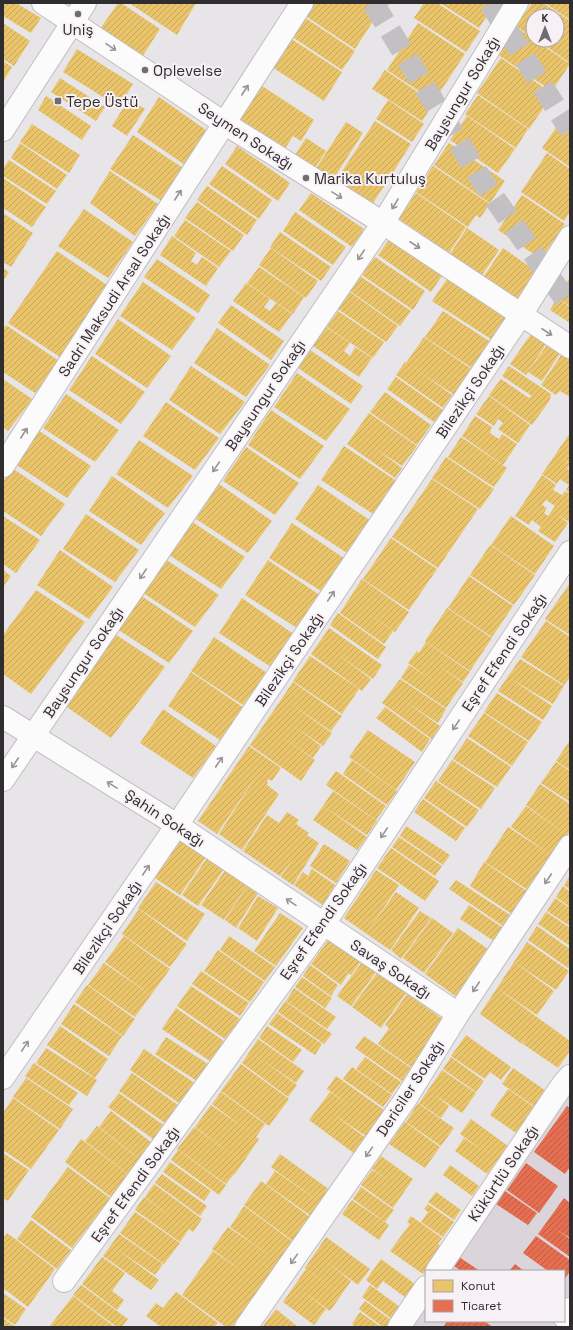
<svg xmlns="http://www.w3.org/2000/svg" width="573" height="1330" font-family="'Space Grotesk',sans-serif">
<defs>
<pattern id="homes-hatch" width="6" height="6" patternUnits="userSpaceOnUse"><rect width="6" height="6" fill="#e9c46a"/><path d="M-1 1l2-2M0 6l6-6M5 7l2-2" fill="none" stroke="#c8a95c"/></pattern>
<pattern id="shops-hatch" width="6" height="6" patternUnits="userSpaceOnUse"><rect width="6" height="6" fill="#e76f51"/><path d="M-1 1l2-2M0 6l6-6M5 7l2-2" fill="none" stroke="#bc5c44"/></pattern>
</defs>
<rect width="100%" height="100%" fill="#e8e5e8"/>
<path fill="#dbd4db" d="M570,1078V1327H399L426,1288V1321H564V1271H438Z"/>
<path fill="url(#homes-hatch)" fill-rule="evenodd" d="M3,3H16L41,18L31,33L3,16Z
M118,3H121L160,29L142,57L100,29Z
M129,3H196L177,35Z
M313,3H372L381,9L355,49L304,15Z
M377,3H390L386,9Z
M424,3H437L480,31L466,52L414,18Z
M440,3H491L494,5L479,28Z
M532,3H543L570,21V63L537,40H557V16H533V38L516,26Z
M545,3H570V20Z
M304,17L355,51L342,70L291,36Z
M3,23L30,41L14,66L3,59Z
M418,23L465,54L434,101L387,70Z
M516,27L570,64L552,91L497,54Z
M290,38L342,72L324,101L272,67Z
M77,49L133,84L119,107L63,72Z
M501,58L553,94L529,129L477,93Z
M3,61L12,67L3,82Z
M385,70L434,103L422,121L372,89Z
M60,78L105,107L96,121L51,92Z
M259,84L314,120L301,141L293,136L281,155L233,124Z
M478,95L528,129L516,148L465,114Z
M46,96L91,126L82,140L38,110Z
M159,97L206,130L185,165L137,132Z
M129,99L145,109L127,136L112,126Z
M388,100L424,124L412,142L376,119Z
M567,112L570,114V167L542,148Z
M467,116L515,149L498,173L450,140Z
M375,121L411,144L368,211L331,188Z
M346,122L363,133L332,181L315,170Z
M32,124L80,155L69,173L20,142Z
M133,135L183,168L162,201L110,169Z
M306,138L326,151L313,171L293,158Z
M20,143L67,175L57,189L11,158Z
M449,143L505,181L490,203L434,165Z
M237,146L290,183L278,201L225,164Z
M547,153L570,169V212L564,221L521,192Z
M9,160L56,191L47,204L3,176V169Z
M222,166L272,200L259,219L209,184Z
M433,166L490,204L480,218L476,215L468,227L416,192Z
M110,171L158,204L135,236L90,203Z
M3,178L46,207L32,227L3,208Z
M207,186L257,220L247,235L197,200Z
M311,193L364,229L352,247L299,210Z
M416,193L466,227L449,253L399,219Z
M522,195L565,224L541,259L498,230Z
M197,202L244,235L233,251L185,218Z
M84,209L133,242L108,278L58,246Z
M295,212L346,247L333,265L283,231Z
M3,213L33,233L11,267L3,262Z
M185,220L231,251L219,267L174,236Z
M467,228L499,250L482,275L450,254Z
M280,232L331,267L321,281L270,247Z
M172,236L196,253L191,261L197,265L202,257L218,268L206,286L160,255Z
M391,237L444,273L431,292L378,255Z
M271,248L318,281L306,298L259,265Z
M503,248L536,271L516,301L482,279Z
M57,251L110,287L84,325L60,357L8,323Z
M375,257L425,291L413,310L362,275Z
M157,259L210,295L198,313L144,277Z
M259,267L304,297L293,314L247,283Z
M3,268L9,272L3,281Z
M360,276L411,311L400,326L350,291Z
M570,277V306L557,298Z
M447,279L509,319L494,341L432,301Z
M143,282L196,318L172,350L120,316Z
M246,283L270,299L264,307L270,311L276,303L292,314L279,332L233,301Z
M350,292L398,326L386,342L338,309Z
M557,298L570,307V323L550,310Z
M231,305L284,341L271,360L218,323Z
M338,311L384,342L373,358L327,327Z
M443,311L492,343L475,370L425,337Z
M118,319L171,356L147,388L95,354Z
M6,325L59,361L35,393L3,372V329Z
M326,327L350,343L344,351L350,356L355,347L372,358L359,377L313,346Z
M217,328L270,365L246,397L194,363Z
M531,334L546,344L526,375L510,364Z
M424,337L473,370L456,396L421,373L452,395L443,408L396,375L405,362L406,363Z
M547,345L560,353L542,381L528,372Z
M310,350L363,386L351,404L298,368Z
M562,354L570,359V397L560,391L556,395L541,385Z
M92,356L145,392L121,424L69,390Z
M191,366L245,402L220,434L169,400Z
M509,366L551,394L550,400L532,425L489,395L501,379L529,398L532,396L502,376Z
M297,373L350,409L326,441L274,407Z
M396,377L443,410L434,422L387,389Z
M3,379L32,399L8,431L3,427Z
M385,392L431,425L417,445L370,412Z
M66,394L119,430L95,462L43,428Z
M489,396L530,425L518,443L498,429L503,423L498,419L494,426L476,414Z
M166,402L219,438L195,470L143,436Z
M271,410L324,446L300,479L248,445Z
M369,413L417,446L402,466L376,449L402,468L395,478L347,444Z
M475,416L492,427L490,433L499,439L502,434L517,444L503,465L462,436Z
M38,430L91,466L67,498L15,464Z
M570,433V463L563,459L570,464L567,469L570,471V493L566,490L569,485L560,479L557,484L542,474Z
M461,437L507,468L494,487L448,457Z
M139,440L193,476L168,508L116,474Z
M344,446L398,482L373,514L321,480Z
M246,447L299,483L275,515L223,481Z
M446,457L494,489L480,509L432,478Z
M12,468L65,504L41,536L3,511V482Z
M542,475L556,485L553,490L562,495L565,491L570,494V520L569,522L558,515L568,523L555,542L538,531L541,527L532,520L529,525L515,516ZM546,500L555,506L548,516L544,513L547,508L542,505Z
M112,476L165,513L141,545L89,511Z
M432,479L478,509L438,568L392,537Z
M219,484L272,521L248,553L196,519Z
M318,485L371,521L347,553L295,519Z
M86,514L139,550L115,582L63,549Z
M3,516L40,540L16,573L3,564Z
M511,516L554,546L535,574L491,545Z
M191,521L245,557L221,589L169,555Z
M292,523L345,559L321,591L269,558Z
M391,538L437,569L409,610L363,579Z
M490,545L535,575L514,605L470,575Z
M60,550L113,587L89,619L37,585Z
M165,559L219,595L195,627L143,593Z
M268,560L321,596L297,628L245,595Z
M3,570L11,576L3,587Z
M469,576L513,606L492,637L448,608Z
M362,579L409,612L395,632L368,613L393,631L384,644L340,613Z
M570,583V635L545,619Z
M36,590L85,622L31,694L3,674V635Z
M140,595L193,631L169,663L117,629Z
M242,598L295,635L271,667L219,633Z
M447,608L492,638L470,671L425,641Z
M338,613L386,647L378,659L330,625Z
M546,621L570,637V677L564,685L521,657Z
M329,628L382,665L373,679L337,654L371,679L362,691L311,654Z
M115,634L165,667L111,738L64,705Z
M214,637L267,673L243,705L191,671Z
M426,642L470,672L463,682L438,665L463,683L446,708L401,678L409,665L427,677L408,663L417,651L419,653Z
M310,656L359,689L342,714L293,681Z
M520,659L564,686L553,704L511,679L552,706L543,720L498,691Z
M191,672L244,708L220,740L168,706Z
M400,679L446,709L438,723L406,702L440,726L432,739L382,703Z
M293,682L342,716L331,731L289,703L332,733L323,746L295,727L321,746L313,758L279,735L315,760L301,781L250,745Z
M497,693L542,722L529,741L484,712Z
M385,707L430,739L422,752L376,718Z
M163,709L216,746L193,778L140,743Z
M484,713L528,742L512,766L468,736Z
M368,730L415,762L396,790L349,757Z
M467,738L511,767L497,787L453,759Z
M570,740V770L556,761Z
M249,746L281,768L272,781L268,779L267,785L279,794L242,850L219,834L259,772L217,834L198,821Z
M352,760L397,791L387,805L343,774Z
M452,760L495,788L481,809L438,781Z
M556,762L570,771V802L541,783Z
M336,771L386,806L376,820L326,785Z
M436,781L479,810L467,827L424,798Z
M540,784L570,804V831L567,835L526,805Z
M333,791L377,821L367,835L323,806Z
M423,799L465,828L456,841L414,812Z
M323,806L367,837L357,850L313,820Z
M526,806L567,835L552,856L531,892L485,862L508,827L548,853L511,827Z
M287,812L299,820L296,824L309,833L307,835L319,843L293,885L281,877L292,860L280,876L243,851L267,815L279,823Z
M406,826L450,855L443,865L400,836Z
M399,837L442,866L435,876L392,847Z
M181,840L206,857L180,895L155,878Z
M324,844L350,861L336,883L310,866Z
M391,848L439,881L425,901L377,868Z
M207,858L224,869L198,906L182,895Z
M484,862L530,893L515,916L470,886Z
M226,869L248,884L224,920L201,905Z
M312,869L335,885L323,905L294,885L303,872L308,876Z
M376,870L399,885L368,931L396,892L419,908L390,950L344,918Z
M570,875V890L564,885Z
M456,880L510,915L503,926L449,889Z
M156,882L205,914L187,941L138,908Z
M247,886L258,893L236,928L225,920Z
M563,886L570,892V907L556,897Z
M258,896L278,908L257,941L238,928Z
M555,898L570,908V926L547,911Z
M469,905L503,928L494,941L460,919Z
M139,909L187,944L170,967L122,934Z
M420,911L431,918L401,959L391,950Z
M546,912L570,928V946L538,924Z
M280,913L303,928L276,966L254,951Z
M432,918L453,933L424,973L403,958Z
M537,926L570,949V964L568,968L528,940Z
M458,928L492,952L458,998L425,974Z
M124,936L170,969L151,995L105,962Z
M229,936L275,967L265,981L220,950Z
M329,939L361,961L351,975L344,971L348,974L341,985L311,964Z
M527,942L569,971L556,990L514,962Z
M218,950L264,982L250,1002L204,971Z
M362,962L376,972L351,1006L337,996Z
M514,962L554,991L537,1015L497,988Z
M104,963L151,995L135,1017L88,985Z
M310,965L338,985L331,996L303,976Z
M201,971L249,1003L240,1016L192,984Z
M377,973L406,993L381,1028L352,1007Z
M302,977L332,998L325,1008L295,987Z
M87,985L135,1019L123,1036L75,1002Z
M191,986L240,1019L225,1039L177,1006Z
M294,988L336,1017L327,1029L286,1001Z
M497,988L570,1041V1051L558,1068L523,1044L526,1039L522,1044L480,1014Z
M407,994L444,1020L411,1067L378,1044L389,1028L385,1025Z
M285,1001L332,1034L324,1044L278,1012Z
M74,1004L122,1036L109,1056L61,1024Z
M176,1008L224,1041L210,1061L162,1029Z
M277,1013L322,1044L315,1055L269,1024Z
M60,1026L108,1059L95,1078L47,1045Z
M267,1026L302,1050L293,1062L259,1038Z
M466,1035L511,1067L501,1080L490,1072L485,1079L451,1056Z
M364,1036L411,1068L402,1081L355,1048Z
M166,1037L208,1064L197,1081L155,1054Z
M258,1039L304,1071L296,1083L261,1059L297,1085L288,1097L242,1063Z
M46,1048L97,1080L87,1096L36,1063Z
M144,1049L196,1084L182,1105L130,1070Z
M365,1057L401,1082L392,1094L356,1069Z
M451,1057L484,1081L476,1092L443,1069Z
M34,1063L78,1093L69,1105L25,1076Z
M241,1064L289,1099L269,1126L221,1091Z
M352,1067L392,1095L383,1107L343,1079Z
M513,1068L549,1093L538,1109L502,1084Z
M442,1070L476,1093L462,1113L435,1095L449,1106L441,1118L419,1103Z
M132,1073L178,1105L165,1123L119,1091Z
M336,1076L384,1110L366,1136L333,1114L366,1138L355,1154L309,1120L330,1092L348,1104L327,1089Z
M26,1078L73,1109L60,1129L13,1097Z
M508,1089L538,1110L519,1135L490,1115Z
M221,1092L265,1124L256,1137L259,1139L235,1174H234L226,1184L177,1149L185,1139L215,1161L185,1139L194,1127L237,1158L195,1127L211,1105L245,1129L212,1104Z
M119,1093L166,1127L156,1141L108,1107Z
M13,1098L59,1130L31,1169L3,1150V1113Z
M418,1103L454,1128L441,1146L406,1122Z
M111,1111L152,1143L140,1159L99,1127Z
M471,1119L508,1146L487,1174L455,1151L464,1138L482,1150L460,1134Z
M405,1122L440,1147L425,1168L389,1144Z
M97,1126L142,1161L131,1176L85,1141Z
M81,1139L128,1174L111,1197L65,1162Z
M178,1150L226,1185L219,1195L171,1160Z
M3,1153L29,1170L8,1201L3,1198Z
M280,1154L330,1190L321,1203L271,1167Z
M381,1156L413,1179L393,1208L361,1185L372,1170L387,1179L372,1169Z
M170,1162L211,1191L204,1201L163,1172Z
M450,1165L479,1186L472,1196L443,1175Z
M68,1167L110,1198L72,1248L31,1217Z
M275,1171L321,1203L311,1216L266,1184Z
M162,1174L207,1206L200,1216L155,1183Z
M261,1181L310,1217L293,1241L244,1205Z
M154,1184L202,1219L193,1232L189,1229L180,1242L135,1210L144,1197L170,1216L145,1197Z
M361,1187L394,1210L385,1222L353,1199Z
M436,1192L461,1210L454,1220L428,1202Z
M352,1200L389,1225L379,1240L342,1214Z
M428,1204L454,1222L443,1237L421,1222L428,1212L424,1209Z
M244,1206L293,1242L232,1327H226L182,1295L213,1251L239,1269L212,1249L228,1227L269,1255L230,1227Z
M135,1212L180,1243L164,1264L120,1233Z
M411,1216L442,1238L438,1244L442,1247L423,1274L390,1251L410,1224L407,1222Z
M31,1220L71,1250L57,1269L17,1239Z
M7,1233L55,1269L28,1307L3,1288V1239Z
M119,1234L163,1264L155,1275L118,1250L159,1280L151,1290L103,1256Z
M326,1237L370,1269L358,1285L327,1262L351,1281L330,1311L301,1290L326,1309L314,1325L283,1302L306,1269L338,1292L305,1268Z
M102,1257L125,1273L112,1291L124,1300L117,1310L82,1284Z
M381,1259L419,1287L409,1300L383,1281L377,1289L366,1280Z
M81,1285L128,1319L122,1327H117L73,1295Z
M370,1285L404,1310L396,1322L362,1297Z
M176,1292L218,1323L214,1327H161L146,1316L156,1303L163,1308Z
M3,1293L26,1309L15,1325L3,1317Z
M73,1296L115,1327H49Z
M365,1301L395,1323L392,1327H383L359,1309Z
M276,1309L298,1327H262Z
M360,1312L381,1327H356L352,1324Z
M3,1318L14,1326L13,1327H3Z"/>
<path fill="url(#shops-hatch)" d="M567,1106L570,1108V1167L565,1174L534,1152Z
M526,1163L558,1186L539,1213L507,1190Z
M505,1191L537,1213L528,1225L496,1204Z
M564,1198L570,1203V1238L557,1230L570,1239V1257L538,1234Z
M536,1236L570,1260V1271L564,1280V1271H548L523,1253Z
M459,1257L480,1271H461L454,1266Z
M515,1264L524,1271H509Z
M445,1321H484L493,1327H443L447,1322Z"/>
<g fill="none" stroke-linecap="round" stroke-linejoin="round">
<path stroke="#c3c0c3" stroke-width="22" stroke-dasharray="22 11" stroke-linecap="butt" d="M373,3L483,182L570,306
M490,3L570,130"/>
<g stroke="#c0bec0" stroke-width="24">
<path id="street" d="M43,3L224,123L383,223L570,347
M3,466L302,3
M3,717L177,825L458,1014
M3,780L383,223L517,3
M3,1078L177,825L521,315L570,237
M437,1271L563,1084L570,1076
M64,1281L324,924L570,552
M246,1327L405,1100L458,1014L570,846
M399,1327L426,1287"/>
</g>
<g stroke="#c0bec0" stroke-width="24">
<path id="secondary" d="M3,130L85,3
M564,1317L570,1309"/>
</g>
<use href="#street" stroke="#fcfbfc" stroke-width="22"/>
<use href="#secondary" stroke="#fcfbfc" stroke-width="22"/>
</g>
<defs><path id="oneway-shaft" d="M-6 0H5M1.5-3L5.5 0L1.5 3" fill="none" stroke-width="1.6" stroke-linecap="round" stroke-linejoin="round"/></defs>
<g stroke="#969496">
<use href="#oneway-shaft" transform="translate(111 47) rotate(34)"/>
<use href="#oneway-shaft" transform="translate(245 90) rotate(-57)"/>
<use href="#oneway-shaft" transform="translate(178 195) rotate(-57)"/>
<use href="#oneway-shaft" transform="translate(337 195) rotate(32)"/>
<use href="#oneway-shaft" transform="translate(395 204) rotate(121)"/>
<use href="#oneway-shaft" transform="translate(415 245) rotate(33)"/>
<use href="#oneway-shaft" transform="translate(361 255) rotate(124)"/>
<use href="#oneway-shaft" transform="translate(547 332) rotate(33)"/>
<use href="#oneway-shaft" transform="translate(24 433) rotate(-57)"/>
<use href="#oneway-shaft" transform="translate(216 467) rotate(124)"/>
<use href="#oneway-shaft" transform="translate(143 574) rotate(124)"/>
<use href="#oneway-shaft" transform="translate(331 596) rotate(-56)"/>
<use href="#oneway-shaft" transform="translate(456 725) rotate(124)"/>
<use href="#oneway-shaft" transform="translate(219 762) rotate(-56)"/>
<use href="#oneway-shaft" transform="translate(15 763) rotate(124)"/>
<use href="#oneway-shaft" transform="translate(112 785) rotate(-148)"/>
<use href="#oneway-shaft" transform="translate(384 833) rotate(124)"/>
<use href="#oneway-shaft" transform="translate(146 870) rotate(-56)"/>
<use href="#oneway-shaft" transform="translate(548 879) rotate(124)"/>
<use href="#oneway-shaft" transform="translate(291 902) rotate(-146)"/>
<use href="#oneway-shaft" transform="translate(476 987) rotate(124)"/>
<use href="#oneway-shaft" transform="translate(25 1046) rotate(-56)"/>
<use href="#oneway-shaft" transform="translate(369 1152) rotate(125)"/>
<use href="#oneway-shaft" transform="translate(294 1259) rotate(125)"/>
</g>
<g fill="#706d70" stroke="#f7f1f6" stroke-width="1.5">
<circle cx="78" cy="14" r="4"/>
<circle cx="145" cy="70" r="4"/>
<rect x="54" y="97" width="8" height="8" rx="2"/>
<circle cx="306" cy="178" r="4"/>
</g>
<g text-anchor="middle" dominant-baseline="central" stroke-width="4" stroke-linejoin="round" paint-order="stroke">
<g font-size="15" fill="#2f2d2f" stroke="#f7f1f6" text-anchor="start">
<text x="78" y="29" text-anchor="middle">Uniş</text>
<text x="153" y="70">Oplevelse</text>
<text x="66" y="101">Tepe Üstü</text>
<text x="314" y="178">Marika Kurtuluş</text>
</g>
<g font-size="15" fill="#2f2d2f" stroke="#f7f1f6">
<text transform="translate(462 93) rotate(-59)">Baysungur Sokağı</text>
<text transform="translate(246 136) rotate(33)">Seymen Sokağı</text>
<text transform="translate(114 295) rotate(-57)">Sadri Maksudi Arsal Sokağı</text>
<text transform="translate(470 391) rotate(-56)">Bilezikçi Sokağı</text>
<text transform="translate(265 395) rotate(-56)">Baysungur Sokağı</text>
<text transform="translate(504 652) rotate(-56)">Eşref Efendi Sokağı</text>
<text transform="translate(289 659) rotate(-56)">Bilezikçi Sokağı</text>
<text transform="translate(83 662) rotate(-56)">Baysungur Sokağı</text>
<text transform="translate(165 818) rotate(33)">Şahin Sokağı</text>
<text transform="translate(323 921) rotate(-55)">Eşref Efendi Sokağı</text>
<text transform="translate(107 927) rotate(-56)">Bilezikçi Sokağı</text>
<text transform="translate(391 969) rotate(34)">Savaş Sokağı</text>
<text transform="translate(410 1088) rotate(-57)">Dericiler Sokağı</text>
<text transform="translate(503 1173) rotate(-56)">Kükürtlü Sokağı</text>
<text transform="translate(135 1184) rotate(-54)">Eşref Efendi Sokağı</text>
</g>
</g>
<rect width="573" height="1330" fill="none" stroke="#2f2d2f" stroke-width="8"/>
<rect x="425" y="1270" width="140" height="52" fill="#f7f1f6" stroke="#a7a3a6"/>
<rect x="433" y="1280" width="20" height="12" fill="#e9c46a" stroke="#a7a3a6"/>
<text x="461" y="1290" font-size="12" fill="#2f2d2f">Konut</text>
<rect x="433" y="1300" width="20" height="12" fill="#e76f51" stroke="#a7a3a6"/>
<text x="461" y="1310" font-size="12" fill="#2f2d2f">Ticaret</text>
<g transform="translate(545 28)"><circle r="19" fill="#f7f1f6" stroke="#a7a3a6"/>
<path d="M0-3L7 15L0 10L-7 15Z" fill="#706d70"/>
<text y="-6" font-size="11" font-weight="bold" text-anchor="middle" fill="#2f2d2f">K</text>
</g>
</svg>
